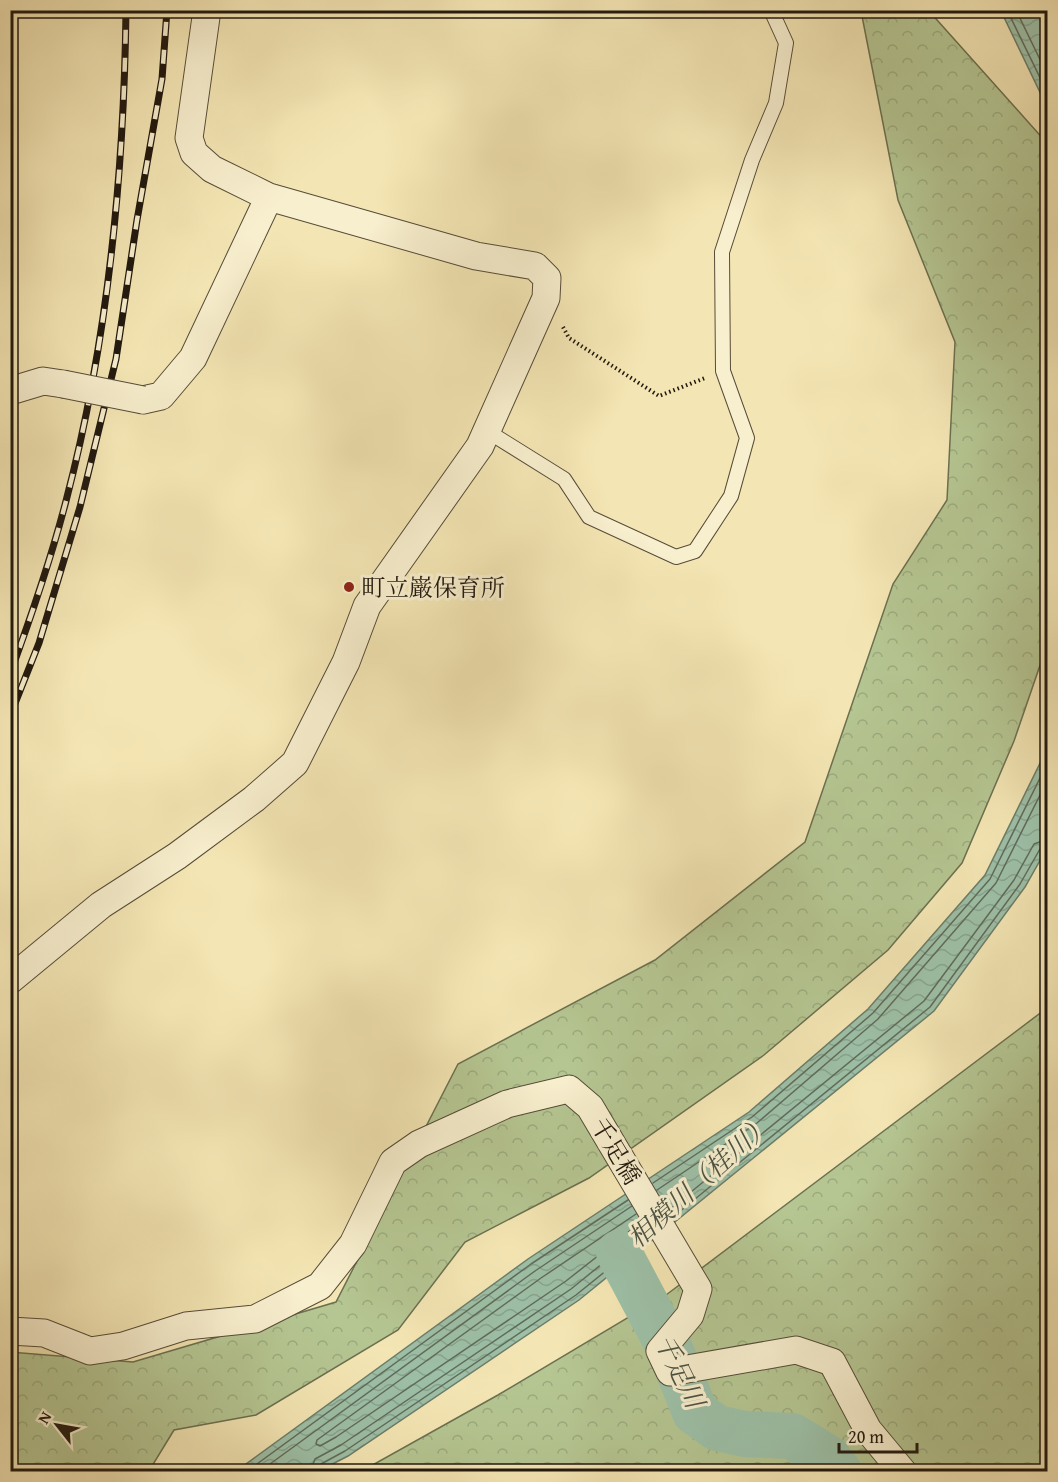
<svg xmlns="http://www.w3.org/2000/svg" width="1058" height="1482" font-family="'Gentium Book Plus','Noto Serif JP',serif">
<defs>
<pattern id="forest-crowns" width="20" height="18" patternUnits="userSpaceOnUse" patternTransform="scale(1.5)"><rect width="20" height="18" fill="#b5c692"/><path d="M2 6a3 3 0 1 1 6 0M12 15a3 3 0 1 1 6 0" fill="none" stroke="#9baa7d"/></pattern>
<pattern id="water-waves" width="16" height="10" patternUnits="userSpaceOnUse" patternTransform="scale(1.5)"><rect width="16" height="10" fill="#9dc0a7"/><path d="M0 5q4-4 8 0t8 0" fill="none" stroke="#87a48f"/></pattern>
</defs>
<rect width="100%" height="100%" fill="#f4e6b4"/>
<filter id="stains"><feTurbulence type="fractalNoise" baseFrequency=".00333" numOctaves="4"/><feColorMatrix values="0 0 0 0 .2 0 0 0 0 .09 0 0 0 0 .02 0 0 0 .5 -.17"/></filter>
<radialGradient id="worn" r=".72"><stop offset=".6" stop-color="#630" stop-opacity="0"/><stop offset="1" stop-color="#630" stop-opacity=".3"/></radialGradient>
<path fill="url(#forest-crowns)" stroke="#6b7050" stroke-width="1.5" d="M861,11H929L1046,142L1047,154V645L1014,741L962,863L888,950L764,1055L589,1178L465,1242L398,1330L256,1415L174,1430L149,1471H11L10,1352L133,1362L336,1302L458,1064L655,960L805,842L893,584L947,500L955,342L898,200Z
M1047,1004V1471L360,1472L498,1395L666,1295L1043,1011Z"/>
<path fill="url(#water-waves)" stroke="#6b7d6a" stroke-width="1.5" d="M1001,11H1040L1047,25V107Z
M1047,749V848L1025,887L934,1011L579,1300L348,1456L319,1471L235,1472L528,1259L749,1112L868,1009L985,875Z"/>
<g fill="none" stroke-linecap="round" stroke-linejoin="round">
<path stroke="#5f6c5b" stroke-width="1.5" d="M1007,10L1048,94
M1016,10L1048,76
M653,1183L752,1117L873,1013L990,879L1048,762
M657,1190L757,1123L878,1019L996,883L1048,779
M669,1210L924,1001L1014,880L1034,844L1048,839
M636,1214L541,1278L317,1440L316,1444L320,1446L336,1437L566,1281L641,1222
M673,1217L930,1007L1020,884L1040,849L1048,846
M246,1472L531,1264L628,1200
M259,1472L535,1271L632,1206
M310,1472L315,1459L341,1445L571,1289L645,1229
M318,1472L321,1464L345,1451L576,1295L649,1236"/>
<path stroke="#9dc0a7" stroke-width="46" d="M619,1253L670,1349L695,1412L717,1428L745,1434L792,1436L828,1458L839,1472"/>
<g stroke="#564c38" stroke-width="16">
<path id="service" d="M487,431L564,479L589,517L676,557L695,551L731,496L747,438L723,371L722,252L752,160L776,103L786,43L771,10"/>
</g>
<g stroke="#564c38" stroke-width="29">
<path id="minor" d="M10,391L43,381L63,384
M143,400L161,396L193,358L269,197
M10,980L101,905L177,856L254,799L295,763L346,662L367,606L480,446L546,298L547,278L535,266L476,256L269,197L212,169L194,153L189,138L207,10
M10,1331L44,1333L90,1351L123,1346L186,1326L255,1319L320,1286L353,1244L393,1162L419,1144L507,1104L569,1089L590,1107L698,1289L690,1315L660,1351L670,1372L796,1350L832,1362L868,1430L903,1472"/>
</g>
<path stroke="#21190f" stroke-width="4" stroke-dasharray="1.5 3" stroke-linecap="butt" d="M563,327L569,338L659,396L705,378"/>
<use href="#service" stroke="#f8efce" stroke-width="14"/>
<use href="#minor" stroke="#f8efce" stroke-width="27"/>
<g stroke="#21190f" stroke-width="7">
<path id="rail" d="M10,674C31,617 51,559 66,501C108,341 124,175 126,10
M10,716L39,643L80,507L116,359L137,220L162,79L167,10"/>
</g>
<use href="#rail" stroke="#f8efce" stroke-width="4.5" stroke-dasharray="14" stroke-linecap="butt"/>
<g stroke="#564c38" stroke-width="29" stroke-linecap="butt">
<path id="minor-bridge" d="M63,384L143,400"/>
</g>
<use href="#minor-bridge" stroke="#f8efce" stroke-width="27"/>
</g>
<circle fill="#8f2418" stroke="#f8efce" stroke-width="2" cx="349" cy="587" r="6"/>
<g text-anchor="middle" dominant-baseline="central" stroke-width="6" stroke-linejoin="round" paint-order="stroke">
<g font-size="24" fill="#21190f" stroke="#f8efce" text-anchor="start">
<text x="361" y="587">町立巌保育所</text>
</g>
<g font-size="24" fill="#21190f" stroke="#f8efce">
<text transform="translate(616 1151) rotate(59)">千足橋</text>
</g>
<g font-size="26" font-style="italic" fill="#4c5344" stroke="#f8efce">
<text transform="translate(699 1181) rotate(-42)">相模川（桂川）</text>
<text transform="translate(680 1371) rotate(64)">千足川</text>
</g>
</g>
<rect width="1058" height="1482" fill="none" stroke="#f4e6b4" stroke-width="36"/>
<rect x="12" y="12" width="1034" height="1458" fill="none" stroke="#21190f" stroke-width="3"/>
<rect x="18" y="18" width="1022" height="1446" fill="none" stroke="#21190f" stroke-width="1.5"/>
<g transform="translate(57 1425) rotate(301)" stroke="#f8efce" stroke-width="4.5" paint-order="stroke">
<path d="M0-4.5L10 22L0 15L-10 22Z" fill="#21190f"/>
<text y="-9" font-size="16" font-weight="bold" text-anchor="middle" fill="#21190f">N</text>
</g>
<path d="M839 1443v9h78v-9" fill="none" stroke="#21190f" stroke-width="3"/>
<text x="848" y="1443" font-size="18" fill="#21190f" stroke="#f8efce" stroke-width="4.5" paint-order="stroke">20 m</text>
<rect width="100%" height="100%" filter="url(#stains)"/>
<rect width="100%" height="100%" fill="url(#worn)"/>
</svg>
